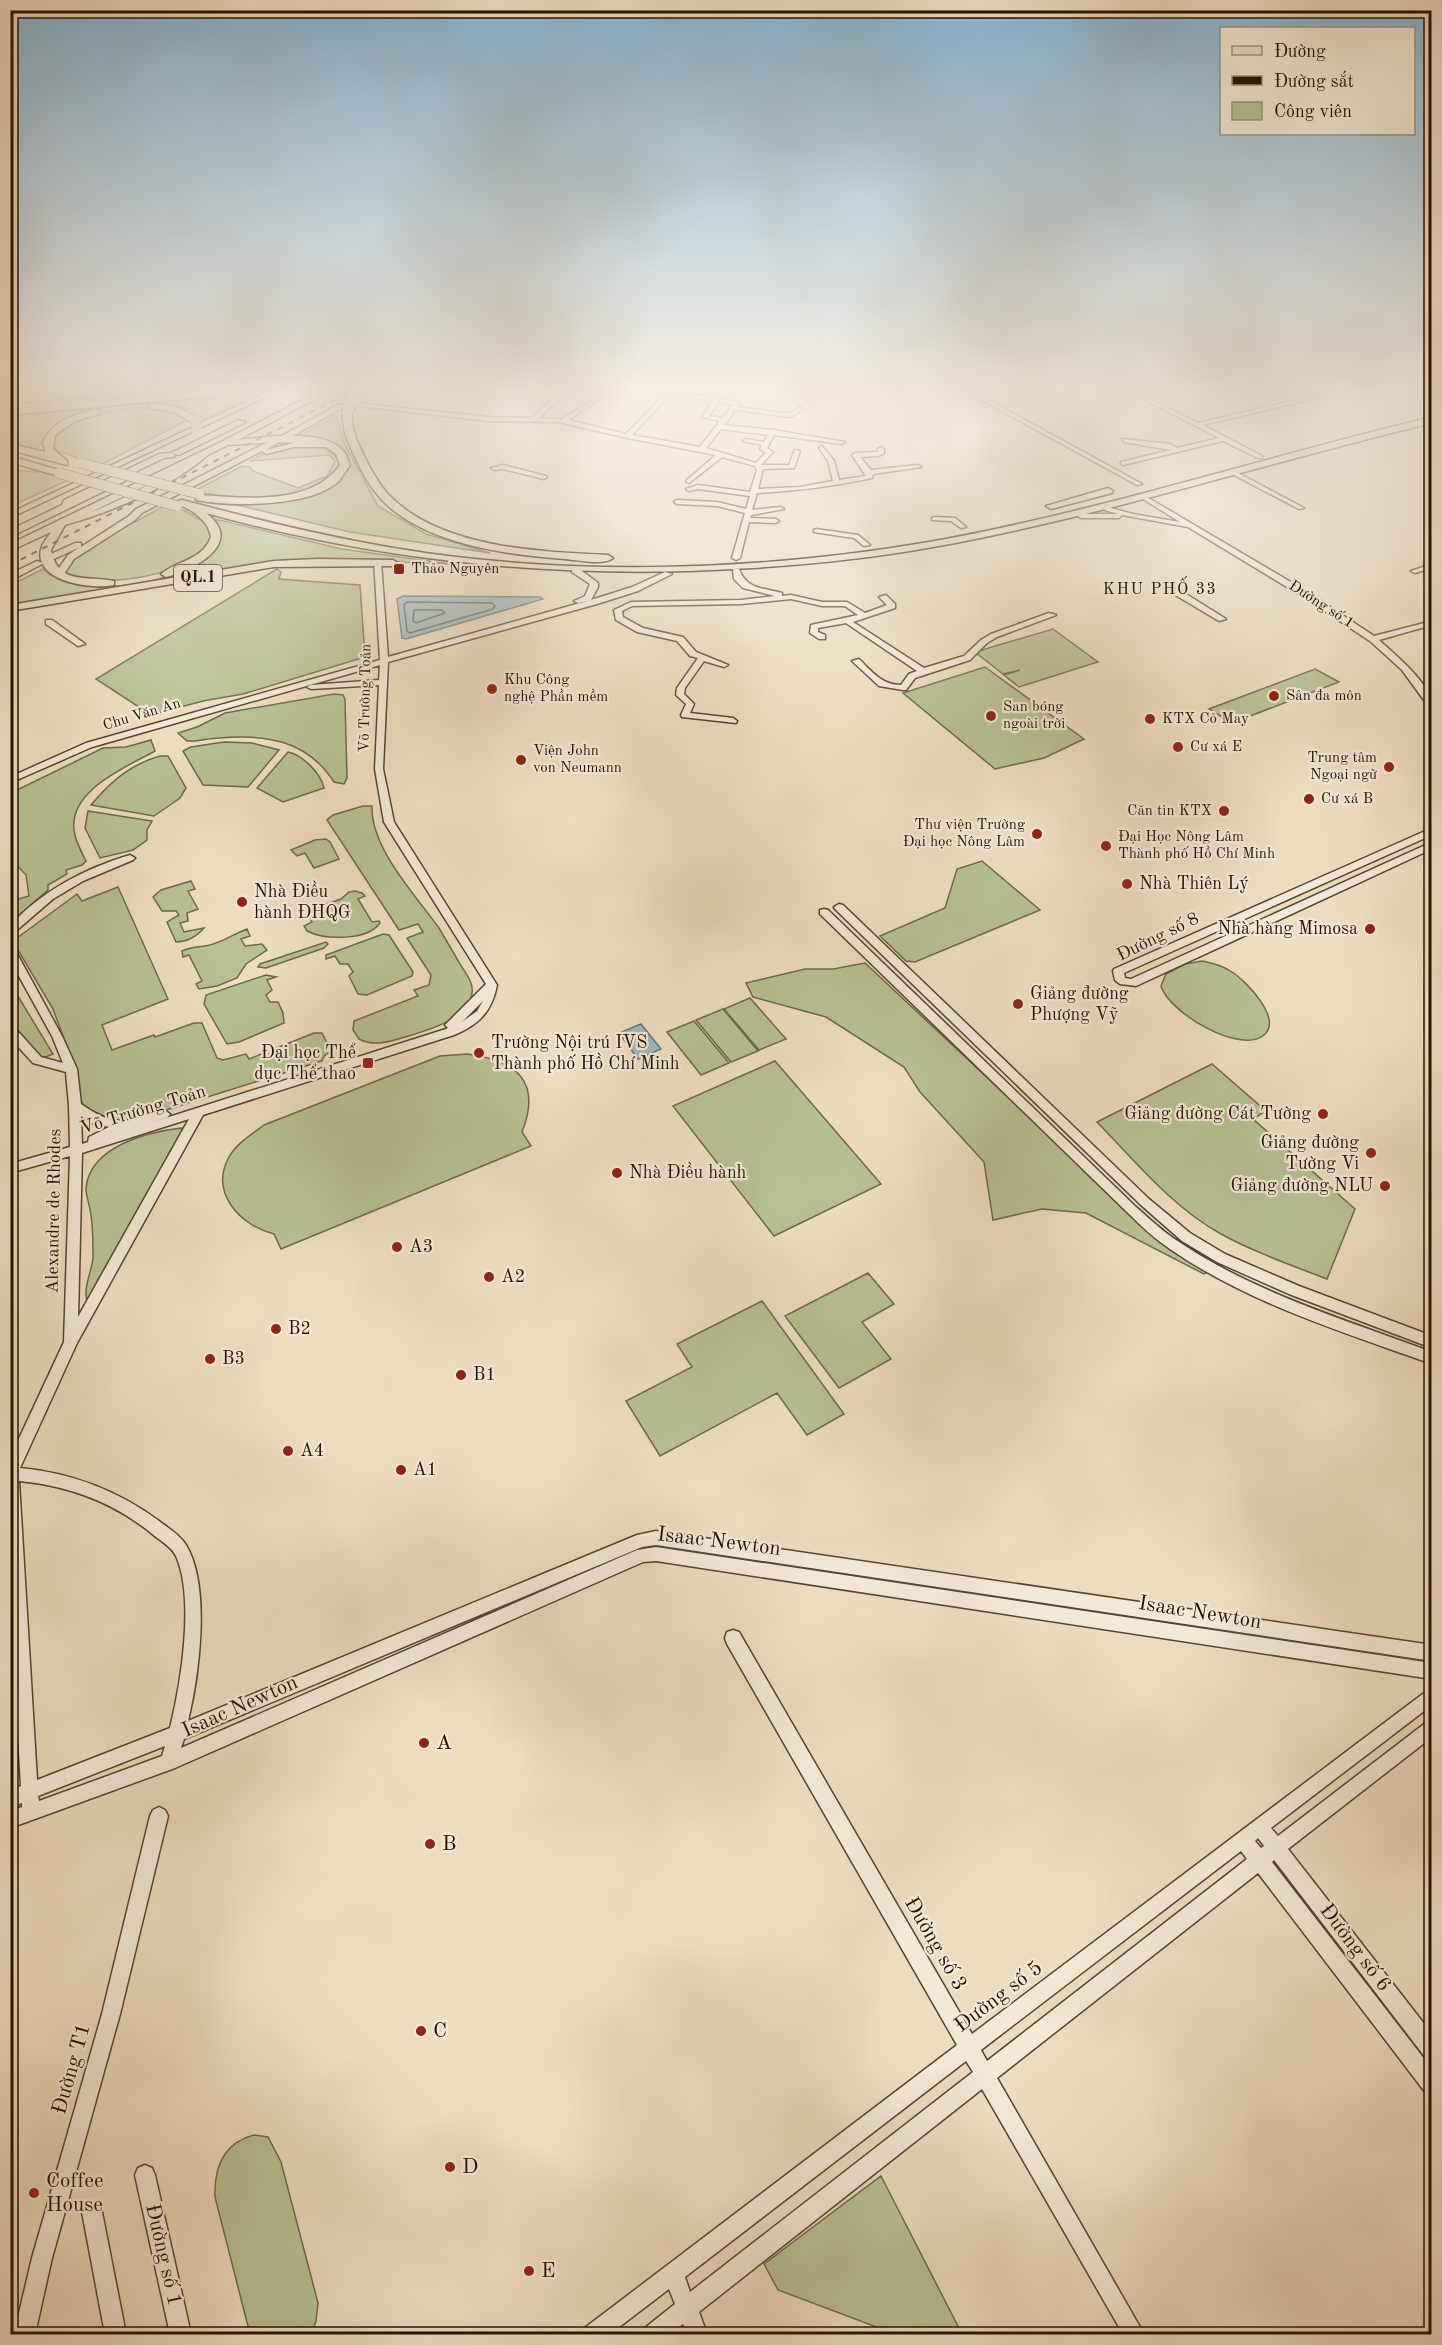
<svg xmlns="http://www.w3.org/2000/svg" width="1442" height="2345" font-family="'Old Standard TT',serif">
<rect width="100%" height="100%" fill="#eedcc1"/>
<filter id="stains"><feTurbulence type="fractalNoise" baseFrequency=".00333" numOctaves="4"/><feColorMatrix values="0 0 0 0 .2 0 0 0 0 .09 0 0 0 0 .02 0 0 0 .5 -.17"/></filter>
<radialGradient id="worn" r=".72"><stop offset=".6" stop-color="#630" stop-opacity="0"/><stop offset="1" stop-color="#630" stop-opacity=".3"/></radialGradient>
<path fill="#b8c094" stroke="#6e684a" stroke-width="1.5" d="M239,392H266L203,419C174,389 92,406 60,423C48,430 44,442 35,450L11,445L10,413Z
M133,408C153,407 171,409 189,419L99,466L56,450L54,439C73,414 104,411 133,408Z
M337,416L344,443L378,506L426,534L490,553L350,532L225,502L279,501L338,478L348,468C350,445 313,442 296,437Z
M288,441C307,444 327,444 339,461L338,469C314,506 231,500 194,491L242,466L250,467L253,471L298,488L327,476L335,461L329,455L250,461Z
M11,470L40,472L71,479L11,506Z
M166,505L185,511L207,524L211,539C196,576 99,590 65,573L71,560L96,543Z
M215,519L342,549L450,564L334,559L252,565L11,606V585L43,569C69,594 133,588 164,577C175,573 186,564 196,557C207,551 220,547 221,533Z
M277,569L281,572L279,579L360,585L365,657L243,694L203,701L151,715L96,679Z
M1053,629L1098,662L1019,687L1004,675L1020,670L1003,674L975,652Z
M985,667L1084,739L1044,758L995,769L903,693Z
M1315,669L1339,682L1232,723L1209,709Z
M334,694L343,695L345,699L347,778L344,784L334,782C307,740 266,734 219,738C209,738 197,742 187,741L178,733L197,727L225,713Z
M151,740L155,751C126,767 64,792 75,835C77,844 82,853 86,861L82,865L66,870L67,874L48,885V890L11,922V901L29,896L26,875L11,859V793L103,748L126,747Z
M224,742L252,743L279,750L248,787L203,785L183,751L191,747Z
M288,752C303,755 321,774 324,788L283,802L257,788Z
M160,756H168L186,788L180,798L154,816L91,805C110,782 131,764 160,756Z
M363,806H372C370,847 416,896 439,928C446,940 453,952 460,964C465,972 474,983 472,993C470,1018 431,1029 412,1035C395,1040 375,1048 359,1039L353,1030L354,1021L418,996L414,990L429,985L431,975L407,938L423,932L418,924L399,930L327,820L333,815Z
M88,811L152,821L147,830V840L133,850L100,858L85,828Z
M326,839L330,842L339,859L314,868L305,853L297,856L291,850L315,840Z
M982,861L1040,910L915,962L906,961L880,936L945,908L957,869Z
M191,881L195,889L188,891L198,909L187,913L188,921L180,923L184,932L204,928C196,937 188,942 176,942L167,922L179,915L176,911H162L153,897L161,890Z
M118,887L168,999L102,1025L112,1050L154,1035L155,1037L194,1023H202L217,1058L223,1060L246,1054L249,1059L314,1033H322L331,1051L324,1056L322,1061L134,1120L118,1122L85,1108L77,1093L73,1063L53,1009L18,950L17,938L77,894L82,901Z
M355,891L362,893L365,896L358,899L372,922L379,921L380,923C367,941 325,940 307,931L304,926L312,922L306,911L341,899L349,892Z
M247,929L250,936L241,939L245,946L262,944L267,950L246,964L237,978L217,986L199,989L196,984L202,981L189,955L183,957L182,951C190,947 196,947 205,946C220,944 233,934 247,929Z
M383,934L389,935L413,972L412,976L367,995L358,994L349,976L353,972L348,964H340L335,956L326,959V955Z
M326,942L328,944L324,948L266,968L258,967L260,964Z
M1202,961C1213,963 1223,966 1232,972C1246,981 1283,1019 1264,1035C1241,1055 1169,1013 1161,986L1166,974L1185,964Z
M865,963L1170,1249L1208,1272L1204,1274L1086,1213L1042,1209L993,1220L984,1162L920,1092L904,1067L826,1017L753,997L746,983L805,969H833Z
M266,975L276,977L267,980L272,990L266,995L270,1002H278L283,1013L284,1023L239,1042L227,1044L204,1004L206,995Z
M10,983L53,1054L37,1060L11,1028Z
M750,998L786,1039L759,1050L724,1009Z
M723,1009L758,1051L731,1062L696,1020Z
M694,1021L729,1063L701,1075L667,1032Z
M467,1054C517,1060 542,1082 522,1132L531,1146L281,1249L274,1234C241,1226 209,1193 229,1157C236,1144 252,1134 264,1125L440,1056Z
M775,1061L881,1184L774,1236L673,1106Z
M1212,1064L1266,1111L1253,1119L1355,1209L1327,1279C1291,1265 1254,1252 1221,1234C1172,1207 1135,1161 1097,1122Z
M181,1128L187,1131L87,1302C83,1286 92,1272 93,1257C93,1244 93,1228 91,1215C90,1206 86,1197 86,1188C90,1146 148,1132 181,1128Z
M868,1273L894,1304L862,1322L891,1359L839,1388L785,1316Z
M762,1301L844,1414L807,1435L777,1393L660,1456L626,1401L692,1367L677,1344Z
M254,2135L268,2137L281,2162L318,2303L316,2321L311,2334H250L215,2197C214,2167 223,2143 254,2135Z
M881,2176L962,2334H895L778,2290L764,2264Z"/>
<path fill="#9cb9bc" stroke="#6c7671" stroke-width="1.5" d="M403,596L540,597L543,599L406,639L402,638L397,599Z
M641,1024L661,1049L638,1059L619,1033Z"/>
<g fill="none" stroke-linecap="round" stroke-linejoin="round">
<path stroke="#60655e" stroke-width="1.5" d="M407,602L492,603L495,606L493,609L410,633L407,631L404,605Z
M414,610H442L445,613L416,623L413,621Z"/>
<g stroke="#564431" stroke-width="3">
<path id="minor" d="M171,392H190L10,409V405Z
M567,392H574L552,405L539,418L562,419L605,392H611L568,420L626,434L667,392H673L632,435L700,447L720,421L702,417L713,401L695,398L679,392H687L698,395L739,402L737,407L782,413H790L800,407L803,409L791,417L735,410L728,421L723,425L773,430L845,442L842,444L774,435L767,448L773,452L761,465H789L795,450L800,451L794,468L763,469L758,489L800,487L833,481L828,461L819,448L822,446L834,461L839,480L866,476L852,455L855,453L878,452V449L881,447L884,449V453L879,456L860,457L871,470L918,465L921,467L873,474L872,478C834,486 797,491 757,493L752,510L781,507L784,509L751,515L750,518L776,519L779,521L776,523L749,522L740,558L736,560L732,558L745,513L717,506L677,504L674,502L677,500L717,502L746,509L750,496L698,489L689,491L686,489L698,485L750,492L757,470L755,466L722,457L689,483L686,481L687,480L716,455L627,438L559,422L488,421L350,405L353,403L488,417L532,418L548,403ZM719,402L733,404L723,418L709,416ZM721,429L768,435L764,442L746,439L743,441L762,445L760,449L766,453L756,463L706,448Z
M967,392H974L1142,484L1137,485Z
M1130,392H1137L1198,423L1331,392H1340L1203,425L1262,456V458H1258L1223,441L1123,465L1121,464V462L1171,450L1124,442L1122,439L1170,444L1177,448L1219,438Z
M1407,392H1432V396L1410,394Z
M503,465L546,476L547,477L544,479L503,469L494,470L491,468Z
M1234,473H1238L1304,508L1299,509L1234,475Z
M1145,496L1306,591L1374,636L1432,621V625L1379,640C1395,655 1432,684 1432,707H1429L1402,670L1370,641L1300,595L1188,527L1122,515L1119,518H1081L1078,516L1081,514H1118L1105,510L1104,509L1107,507L1133,514L1180,522L1143,499V497Z
M1431,509H1432V514L1428,511Z
M934,517L955,518L966,527L961,528L951,521L932,520V518Z
M816,529L858,535L870,545L864,546L854,538L814,532V530Z
M374,560L381,562L388,657L591,600L632,587L665,572L672,574L638,591L597,604L388,662L383,769L394,822L497,985C492,1012 478,1025 454,1035L203,1115L77,1343L20,1468C72,1473 117,1490 159,1521C168,1528 180,1535 186,1545C211,1586 199,1676 188,1721L637,1535L656,1531L1432,1645V1661L656,1545L642,1547L184,1739L181,1748L637,1550L656,1547L1432,1663V1679L656,1561L643,1562L175,1768L10,1828V1811L22,1807V1803L10,1807V1790L21,1786L10,1596V1458L64,1342L70,1156L10,1173V1164L70,1147L69,1106L66,1072L33,1063L10,1038V1026L14,1027L41,1057L63,1063L52,1036L10,960V947L15,950L62,1036L77,1069L81,1104C117,1129 125,1122 164,1110L170,1114L168,1117L150,1123L446,1029L448,1028L445,1025L486,984L384,822L375,769L379,685L311,689L307,687L311,685L379,680L380,665L92,747L10,783V777L86,743L380,660ZM483,1001L477,1011L462,1022ZM81,1116L91,1123L109,1127L89,1137L88,1142L82,1144ZM189,1119L78,1317L82,1153ZM19,1481C71,1486 116,1503 156,1537C163,1542 172,1548 176,1556C195,1599 181,1683 170,1728L37,1780ZM165,1746L162,1756L39,1801L38,1796Z
M1432,564V568L1415,573L1411,571Z
M572,568H578L598,583V587L591,600L578,603L574,601L585,596L590,584L572,572Z
M733,569H739C746,589 763,588 782,593V596L791,595L822,602H847L865,613L887,605L879,597L886,595L895,604V608L853,622L924,668L964,656L981,640L991,634L1049,613L1056,615L997,637L987,643L970,660L915,678L906,690H903L879,686L852,661L859,659C871,671 882,685 901,685L909,674L917,671L846,623L818,628V632L825,635V639H819L810,633L811,625L858,615L845,606H822L791,599L741,604L632,606L622,611L623,617L643,628L683,637L696,652L728,665L724,667L704,661L685,688L684,694L694,704L690,713L733,718L737,721L736,723L682,717L681,715L686,704L676,695L677,688L698,658L690,656L677,641L637,632L616,620L614,610L631,602L741,600L775,596L743,588L734,579Z
M1172,589H1178L1226,619L1219,621L1172,593Z
M46,620H52L85,644L78,646L46,624Z
M1432,828V835L1124,973L1125,978L1131,979L1432,842V849L1136,986L1120,984L1115,980L1113,971L1114,969Z
M130,855L135,858L133,860L83,881L53,899L10,936V926C41,891 86,868 130,855Z
M839,904L843,905L1149,1199L1190,1233L1225,1254L1299,1286L1432,1336V1348L1289,1294L1217,1262L1182,1241L1141,1205L835,909L834,907Z
M824,909L828,910L1136,1207C1150,1219 1163,1232 1179,1242C1255,1293 1346,1320 1432,1352V1364C1343,1332 1248,1303 1170,1249C1155,1239 1141,1226 1128,1213L820,914V910Z
M733,1630L739,1632L972,2034L1432,1687V1705L1271,1828L1278,1836L1432,1718V1737L1288,1849L1432,2034V2059L1425,2057L1274,1860L1272,1862L1432,2069V2094L1425,2092L1258,1873L997,2078L1144,2334H1123L982,2089L699,2312L707,2334H687L683,2324L669,2334H643L646,2327L675,2304L669,2289L610,2334H583L586,2327L957,2045L727,1644L725,1638L727,1632ZM1258,1838L1264,1846L1261,1848L1255,1841ZM1241,1851L1247,1859L987,2061L981,2050ZM966,2061L973,2072L690,2292L685,2277Z
M159,1807L165,1810L168,1816L120,2014L52,2258L35,2334H14L32,2258L102,2014L150,1816L153,1810Z
M145,2165L152,2168L155,2175L191,2334H170L135,2175L138,2168Z
M92,2202L99,2205L102,2212L126,2334H105L82,2212L85,2205Z"/>
</g>
<g stroke="#241101" stroke-width="3">
<path id="major" d="M267,392H276L10,518V513Z
M367,392H375L358,404L349,417H343L352,400Z
M339,404L346,406L287,439L280,437Z
M272,440L279,442L266,450L294,443H325L329,445L325,447H294L266,454L262,451L142,513L135,520L74,559L62,577L54,575L68,555L80,547L54,559L50,556L51,554L75,543H81V547L129,516L136,509Z
M203,451L210,453C175,486 107,514 61,526L57,523L97,510L134,493Z
M171,453L175,455L174,457L164,458L71,503L68,509L61,507L64,500L159,454Z
M37,561L44,563L10,581V574Z"/>
</g>
<g stroke="#241101" stroke-width="3">
<path id="highway" d="M203,392H231L227,395L10,415V409Z
M318,392H328L238,440C264,437 326,428 344,452C347,455 348,461 350,465C346,470 343,476 339,481C312,507 232,507 196,500V496L200,495C245,498 311,506 340,465L336,454L326,447L314,444L278,442L228,445L65,525L51,550C58,586 87,575 114,581V585C93,590 33,582 41,549C42,544 48,537 51,532L10,551V544L221,442Z
M349,392H357C346,414 354,437 365,458C372,471 379,485 390,496C441,548 540,552 608,555L613,558C604,566 577,560 565,559C507,555 423,544 381,499C370,487 362,472 355,457C344,436 337,414 349,392Z
M153,403L180,408L201,421L193,423L174,412L150,408L149,406Z
M96,409L99,410V414L75,421L55,435L53,449L67,461V465L10,450V444L45,452L43,442C53,420 75,415 96,409Z
M1432,417V423C1265,463 1101,517 933,547C873,558 813,564 752,568C565,580 387,563 206,513C246,543 194,570 166,577L161,574C177,560 202,561 211,537C209,521 192,509 178,505V501L182,500C254,519 326,537 400,549C569,577 760,571 929,542C1099,512 1264,457 1432,417Z
M238,420L246,422L179,455L171,453Z
M10,456L62,471L64,473L59,476L10,462Z
M122,476L127,479L125,481L10,537V530Z
M1108,488L1113,491L1112,493L1051,509L1046,506Z
M317,559L393,560L398,563L393,566L274,567L10,611V605L274,561Z"/>
</g>
<use href="#minor" fill="#f4e8d7" fill-rule="evenodd"/>
<use href="#major" fill="#eedcc1" fill-rule="evenodd"/>
<use href="#highway" fill="#eedcc1" fill-rule="evenodd"/>
<path stroke="#241101" stroke-width="2" stroke-dasharray="6 6" stroke-linecap="butt" d="M10,565L351,392"/>
<g stroke="#241101" stroke-width="11" stroke-linecap="butt">
<path id="highway-bridge" d="M196,421L197,431
M80,463L199,494
M59,473L177,506"/>
</g>
<use href="#highway-bridge" stroke="#eedcc1" stroke-width="10"/>
</g>
<linearGradient id="sky" x2="0" y2="1"><stop stop-color="#89b6d6"/><stop offset="0.54" stop-color="#f7efe3"/><stop offset="1" stop-color="#f7efe3" stop-opacity="0"/></linearGradient>
<rect width="1442" height="720" fill="url(#sky)"/>
<g fill="#8f2418" stroke="#f4e8d7" stroke-width="2">
<rect x="393" y="563" width="12" height="12" rx="3"/>
<circle cx="492" cy="689" r="6"/>
<circle cx="1274" cy="696" r="6"/>
<circle cx="991" cy="716" r="6"/>
<circle cx="1150" cy="719" r="6"/>
<circle cx="1178" cy="747" r="6"/>
<circle cx="521" cy="760" r="6"/>
<circle cx="1389" cy="767" r="6"/>
<circle cx="1309" cy="799" r="6"/>
<circle cx="1224" cy="811" r="6"/>
<circle cx="1037" cy="834" r="6"/>
<circle cx="1106" cy="846" r="6"/>
<circle cx="1127" cy="884" r="6"/>
<circle cx="242" cy="902" r="6"/>
<circle cx="1370" cy="929" r="6"/>
<circle cx="1018" cy="1004" r="6"/>
<circle cx="479" cy="1053" r="6"/>
<rect x="362" y="1057" width="12" height="12" rx="3"/>
<circle cx="1323" cy="1114" r="6"/>
<circle cx="1371" cy="1153" r="6"/>
<circle cx="617" cy="1173" r="6"/>
<circle cx="1385" cy="1186" r="6"/>
<circle cx="397" cy="1247" r="6"/>
<circle cx="489" cy="1277" r="6"/>
<circle cx="276" cy="1329" r="6"/>
<circle cx="210" cy="1359" r="6"/>
<circle cx="461" cy="1375" r="6"/>
<circle cx="288" cy="1451" r="6"/>
<circle cx="401" cy="1470" r="6"/>
<circle cx="424" cy="1743" r="6"/>
<circle cx="430" cy="1844" r="6"/>
<circle cx="421" cy="2031" r="6"/>
<circle cx="450" cy="2167" r="6"/>
<circle cx="34" cy="2193" r="6"/>
<circle cx="529" cy="2271" r="6"/>
</g>
<g text-anchor="middle" dominant-baseline="central" stroke-width="4.5" stroke-linejoin="round" paint-order="stroke">
<g font-size="15" fill="#241101" stroke="#f4e8d7" text-anchor="start">
<text x="411" y="569">Thảo Nguyên</text>
<text x="504" y="680">Khu Công<tspan x="504" dy="17">nghệ Phần mềm</tspan></text>
<text x="1286" y="696">Sân đa môn</text>
<text x="1003" y="707">San bóng<tspan x="1003" dy="17">ngoài trời</tspan></text>
<text x="1162" y="719">KTX Cỏ May</text>
<text x="1190" y="747">Cư xá E</text>
<text x="533" y="751">Viện John<tspan x="533" dy="17">von Neumann</tspan></text>
<text x="1377" y="758" text-anchor="end">Trung tâm<tspan x="1377" dy="17">Ngoại ngữ</tspan></text>
<text x="1321" y="799">Cư xá B</text>
<text x="1212" y="811" text-anchor="end">Căn tin KTX</text>
<text x="1025" y="825" text-anchor="end">Thư viện Trường<tspan x="1025" dy="17">Đại học Nông Lâm</tspan></text>
<text x="1118" y="837">Đại Học Nông Lâm<tspan x="1118" dy="17">Thành phố Hồ Chí Minh</tspan></text>
</g>
<g font-size="15" fill="#241101" stroke="#f4e8d7">
<text transform="translate(1321 605) rotate(33)">Đường số 1</text>
<text transform="translate(366 698) rotate(-89)">Võ Trường Toản</text>
<text transform="translate(142 715) rotate(-17)">Chu Văn An</text>
</g>
<rect fill="#f4e8d7" stroke="#625241" stroke-width="1.5" x="174" y="565" width="48" height="26" rx="4.5"/>
<g font-size="16" font-weight="bold" fill="#241101">
<text x="198" y="578">QL.1</text>
</g>
<g font-size="16" letter-spacing="1.5" fill="#241101" stroke="#f4e8d7">
<text x="1160" y="590">KHU PHỐ 33</text>
</g>
<g font-size="18" fill="#241101" stroke="#f4e8d7" text-anchor="start">
<text x="1139" y="884">Nhà Thiên Lý</text>
<text x="254" y="892">Nhà Điều<tspan x="254" dy="21">hành ĐHQG</tspan></text>
<text x="1358" y="929" text-anchor="end">Nhà hàng Mimosa</text>
<text x="1030" y="994">Giảng đường<tspan x="1030" dy="21">Phượng Vỹ</tspan></text>
<text x="491" y="1043">Trường Nội trú IVS<tspan x="491" dy="21">Thành phố Hồ Chí Minh</tspan></text>
<text x="356" y="1053" text-anchor="end">Đại học Thể<tspan x="356" dy="21">dục Thể thao</tspan></text>
<text x="1311" y="1114" text-anchor="end">Giảng đường Cát Tường</text>
<text x="1359" y="1143" text-anchor="end">Giảng đường<tspan x="1359" dy="21">Tường Vi</tspan></text>
<text x="629" y="1173">Nhà Điều hành</text>
<text x="1373" y="1186" text-anchor="end">Giảng đường NLU</text>
<text x="409" y="1247">A3</text>
<text x="501" y="1277">A2</text>
<text x="288" y="1329">B2</text>
<text x="222" y="1359">B3</text>
<text x="473" y="1375">B1</text>
<text x="300" y="1451">A4</text>
<text x="413" y="1470">A1</text>
</g>
<g font-size="18" fill="#241101" stroke="#f4e8d7">
<text transform="translate(1158 937) rotate(-26)">Đường số 8</text>
<text transform="translate(143 1110) rotate(-17)">Võ Trường Toản</text>
<text transform="translate(54 1211) rotate(-89)">Alexandre de Rhodes</text>
</g>
<g font-size="21" fill="#241101" stroke="#f4e8d7">
<text transform="translate(719 1542) rotate(7)">Isaac Newton</text>
<text transform="translate(1200 1613) rotate(9)">Isaac Newton</text>
<text transform="translate(240 1707) rotate(-24)">Isaac Newton</text>
<text transform="translate(935 1944) rotate(60)">Đường số 3</text>
<text transform="translate(1355 1948) rotate(53)">Đường số 6</text>
<text transform="translate(999 1997) rotate(-37)">Đường số 5</text>
<text transform="translate(72 2069) rotate(-74)">Đường T1</text>
<text transform="translate(163 2255) rotate(77)">Đường số 1</text>
</g>
<g font-size="21" fill="#241101" stroke="#f4e8d7" text-anchor="start">
<text x="436" y="1743">A</text>
<text x="442" y="1844">B</text>
<text x="433" y="2031">C</text>
<text x="462" y="2167">D</text>
<text x="46" y="2181">Coffee<tspan x="46" dy="24">House</tspan></text>
<text x="541" y="2271">E</text>
</g>
</g>
<rect width="1442" height="2345" fill="none" stroke="#eedcc1" stroke-width="36"/>
<rect x="12" y="12" width="1418" height="2321" fill="none" stroke="#241101" stroke-width="3"/>
<rect x="18" y="18" width="1406" height="2309" fill="none" stroke="#241101" stroke-width="1.5"/>
<rect x="1220" y="27" width="195" height="108" fill="#f4e8d7" stroke="#a19281" stroke-width="1.5"/>
<rect x="1232" y="46" width="30" height="9" fill="#eedcc1" stroke="#a19281" stroke-width="1.5"/>
<text x="1274" y="57" font-size="18" fill="#241101">Đường</text>
<rect x="1232" y="76" width="30" height="9" fill="#241101" stroke="#a19281" stroke-width="1.5"/>
<text x="1274" y="87" font-size="18" fill="#241101">Đường sắt</text>
<rect x="1232" y="102" width="30" height="18" fill="#b8c094" stroke="#a19281" stroke-width="1.5"/>
<text x="1274" y="117" font-size="18" fill="#241101">Công viên</text>
<rect width="100%" height="100%" filter="url(#stains)"/>
<rect width="100%" height="100%" fill="url(#worn)"/>
</svg>
